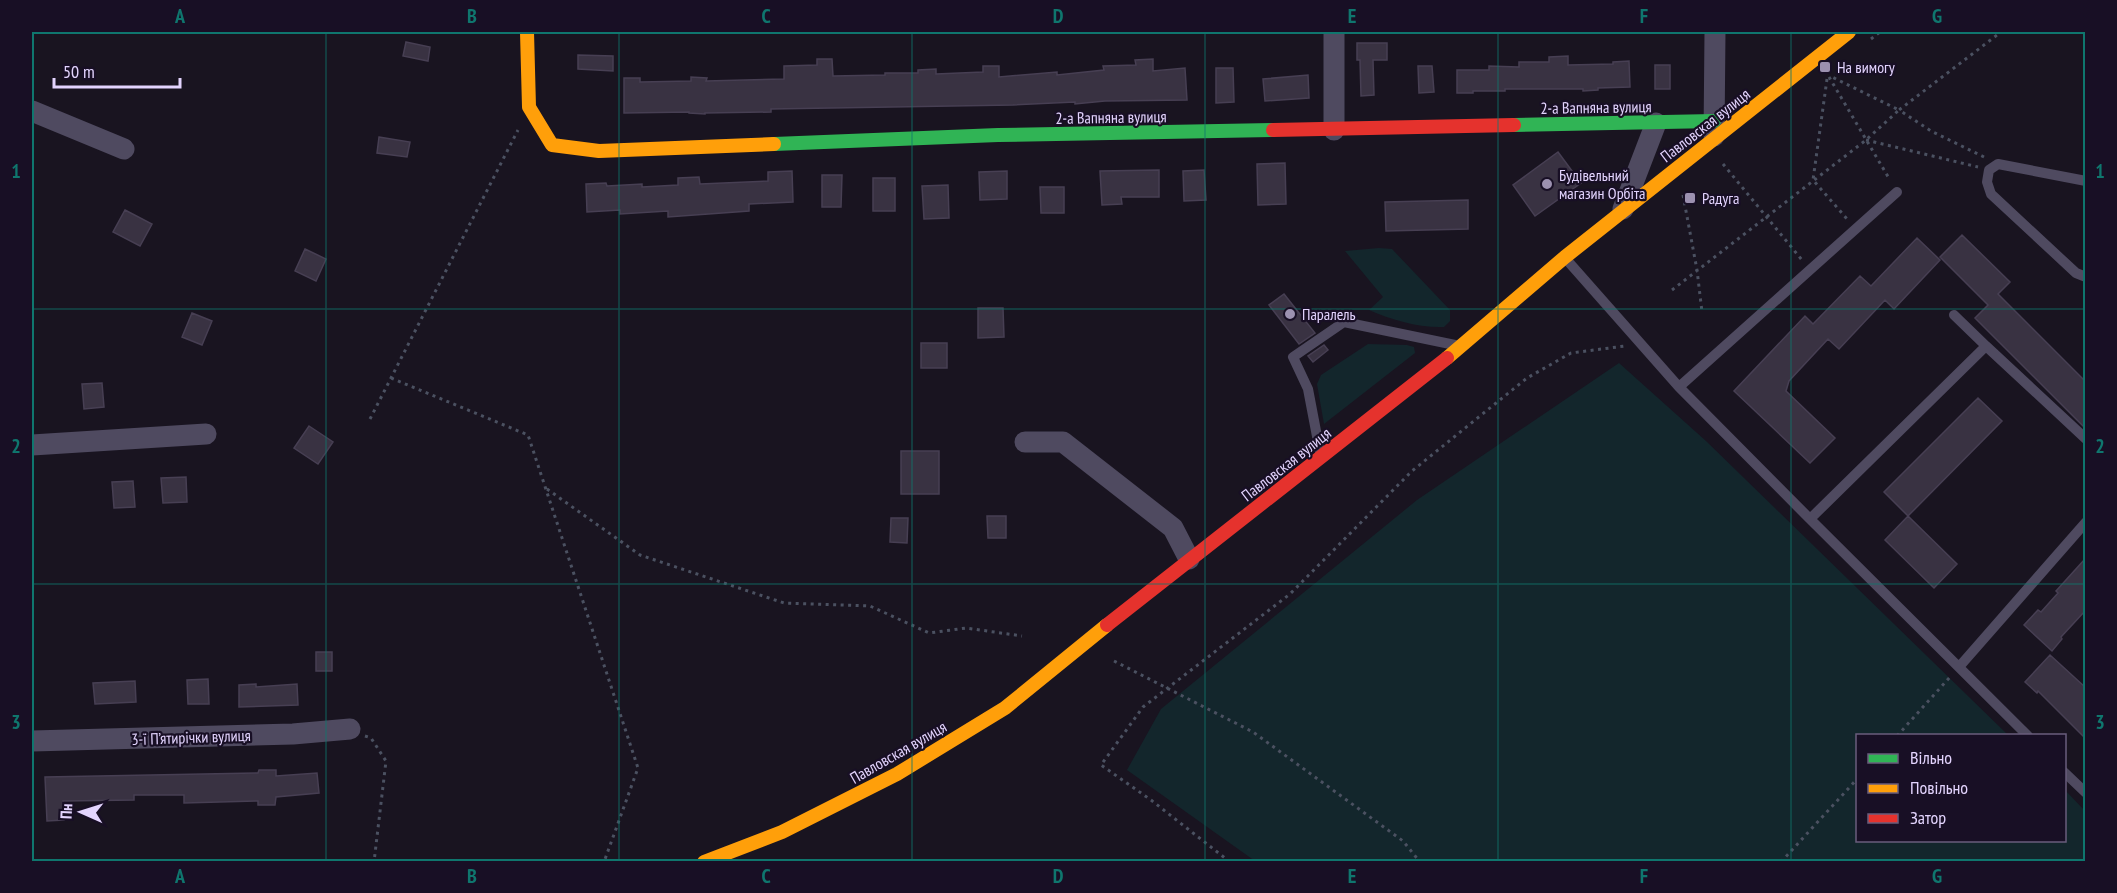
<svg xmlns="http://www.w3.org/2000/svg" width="2117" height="893" font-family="'PT Sans Narrow',sans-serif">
<rect width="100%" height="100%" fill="#191420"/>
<path fill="#13262c" d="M1379,248L1392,249L1450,310V321L1444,327C1419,328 1392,320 1369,310L1383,297L1345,251Z
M1368,344L1407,345L1414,347L1415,353L1324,424L1317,384L1321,375Z
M1619,363L1706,441L2008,735L1858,736V840H2064L2065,790L2085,811V861H1255L1127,770L1161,709L1417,500Z"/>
<path fill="#393242" stroke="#473f53" stroke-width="1.5" d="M406,42L430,47L428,61L403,56Z
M1357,43H1387V60H1373L1374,95L1361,96L1360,60H1357Z
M578,55L613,56V71L578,69Z
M1568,56V65L1613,64V62L1629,61L1630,87L1598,88V90L1583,91V89H1505V91H1473V93H1457V70H1489V66L1519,67V62H1549V57Z
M817,59H832L833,76L885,75V73H918V70L936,69V74L983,72V66H999V77L1057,72V75L1104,70L1103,66L1136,65L1135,60L1153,59V71L1185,68L1187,100L1105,101L1075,104V102L1013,105L771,109V112L705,113V114L689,113V112L624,113V78H640V82L691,81V77L707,78L706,81L784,79V66L817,65Z
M1655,65H1670V89H1655Z
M1418,66H1432L1434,92L1419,93Z
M1216,68H1233L1234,102L1216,103Z
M1308,75L1309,98L1265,101L1263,79Z
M379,137L410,142L407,157L377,153Z
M1558,152L1581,183L1535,216L1513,185Z
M1285,163L1286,204L1258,205L1257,164Z
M1159,170V197H1121L1122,204L1102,205L1100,171Z
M1204,170L1206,200L1184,201L1183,171Z
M792,171L793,202L749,204V211L668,217V211L620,214V210L587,212L586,184L606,183L607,186L642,184V187L678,185V178L699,177L700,184L768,181V172Z
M1007,171V199L980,200L979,172Z
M822,175H842L841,207H822Z
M873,178H895V211H873Z
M948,185L949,218L924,219L922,186Z
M1040,187H1064V213H1041Z
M1468,200V229L1386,231L1385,202Z
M125,210L152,224L140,246L113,232Z
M1962,235L2010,282L1998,294L2085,381V428L1975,318L1988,305L1940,257Z
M1917,238L1940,260L1894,309L1885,300L1839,349L1828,339L1789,381L1786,391L1835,438L1810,463L1734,391L1805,316L1813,324L1860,276L1871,286Z
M305,249L326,259L316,281L295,271Z
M1284,294L1315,333L1299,344L1269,305Z
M978,308H1003L1004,337L978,338Z
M192,313L212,321L202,345L182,337Z
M921,343H947V368H921Z
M1324,345L1328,350L1313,362L1308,356Z
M102,383L104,407L84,409L82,384Z
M1978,398L2002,421L1908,516L1884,492Z
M309,426L333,442L318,464L294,448Z
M901,451H939V494H901Z
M186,477L187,502L163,503L161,478Z
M133,481L135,507L114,508L112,482Z
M987,516H1006V538H988Z
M1908,516L1957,564L1934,588L1885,540Z
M891,518H908L907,543L890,542Z
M2085,559V611L2061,637L2062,639L2052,651L2024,625L2038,610L2041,612L2058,593L2056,591Z
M316,652H332V671H316Z
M2050,655L2085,687V738L2038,691L2037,693L2025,682Z
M208,679L209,704H188L187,680Z
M135,681L136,702L95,704L93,683Z
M256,684V687L297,684L298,705L239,707V685Z
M259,770H276V776L317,773L319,793L276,797L275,805H258V801L184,803V795H134V800L63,801L64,820L47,821L45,777L258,773Z"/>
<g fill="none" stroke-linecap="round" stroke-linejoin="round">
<path stroke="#4b5161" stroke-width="3" stroke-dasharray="3 4.5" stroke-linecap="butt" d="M1871,39L1880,32
M1829,77L1890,180
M1827,79L1813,180L1848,220
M1866,140L1978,167
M1984,157L1931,131L1899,110L2001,32
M1723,164L1802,260
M1683,195L1697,270L1702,312
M1672,290L1866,140L1899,110L1830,76
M391,378L528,435L638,768L604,862
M370,419L518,130
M547,489L640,555L784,603L870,606L929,633L966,628L1022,636
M1114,661L1253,732L1403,841L1420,862
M365,736L371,738L386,761L374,862
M1897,736L1950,677
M1230,862L1151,800L1101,765L1143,707L1290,594L1412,471L1527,378L1571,353L1625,346
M1781,862L1858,778"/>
<path stroke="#4f4a60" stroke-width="10" d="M2086,181L1998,164L1989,170L1987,182L1991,194L2076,273L2086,277
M1566,259L1679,387L1810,519L1986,346L2086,439
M1954,315L1986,346
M1679,387L1897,192
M1320,452L1308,389L1293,357L1344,322L1455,345
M1810,519L2028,736
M1959,667L2086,522
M2064,772L2086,793"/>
<path stroke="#4f4a60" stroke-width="21" d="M32,111L124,149
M1334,130V32
M1714,136L1715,32
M1623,209L1656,123
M1025,442H1063L1173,528L1189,559
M32,445L206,434
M32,741L293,734L350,729"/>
<path stroke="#30b455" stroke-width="14" d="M1514,125L1714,121
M774,144L998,135L1273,130"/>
<path stroke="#ff9f0a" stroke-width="14" d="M527,32L529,107L552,145L599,151L774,144
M1447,358L1565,257L1849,32
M704,862L782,832L897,774L1005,708L1107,625"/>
<path stroke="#e5322d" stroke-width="14" d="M1273,130L1514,125
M1107,625L1447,358"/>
</g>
<path fill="none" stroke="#0f766e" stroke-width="1.5" stroke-opacity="0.55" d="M326,32V862M619,32V862M912,32V862M1205,32V862M1498,32V862M1791,32V862M32,309H2086M32,584H2086"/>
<g fill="#9c91b0" stroke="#180f25" stroke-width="2">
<rect x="1819" y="61" width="12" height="12" rx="3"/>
<circle cx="1547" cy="184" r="6"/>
<rect x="1684" y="192" width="12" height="12" rx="3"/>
<circle cx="1290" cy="314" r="6"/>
</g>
<g text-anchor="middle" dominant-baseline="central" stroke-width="4.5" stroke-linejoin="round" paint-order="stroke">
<g font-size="16" fill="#e3d4fe" stroke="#180f25" text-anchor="start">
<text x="1837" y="67">На вимогу</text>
<text x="1559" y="175">Будівельний<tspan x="1559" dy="18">магазин Орбіта</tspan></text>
<text x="1702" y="198">Радуга</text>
<text x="1302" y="314">Паралель</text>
</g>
<g font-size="16" fill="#e3d4fe" stroke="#180f25">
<text transform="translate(1596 107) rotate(-1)">2-а Вапняна вулиця</text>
<text transform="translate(1111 117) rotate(-1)">2-а Вапняна вулиця</text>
<text transform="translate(1705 125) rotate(-38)">Павловская вулиця</text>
<text transform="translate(1286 464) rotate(-38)">Павловская вулиця</text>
<text transform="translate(191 737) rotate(-2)">3-ї П’ятирічки вулиця</text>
<text transform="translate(898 752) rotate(-30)">Павловская вулиця</text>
</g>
</g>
<rect width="2117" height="893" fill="none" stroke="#180f25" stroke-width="66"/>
<rect x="1856" y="734" width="210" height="108" fill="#180f25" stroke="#695e7c" stroke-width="1.5"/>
<rect x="1868" y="754" width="30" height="9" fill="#30b455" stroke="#695e7c" stroke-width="1.5"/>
<text x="1910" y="764" font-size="18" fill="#e3d4fe">Вільно</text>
<rect x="1868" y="784" width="30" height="9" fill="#ff9f0a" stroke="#695e7c" stroke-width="1.5"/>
<text x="1910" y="794" font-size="18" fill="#e3d4fe">Повільно</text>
<rect x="1868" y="814" width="30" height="9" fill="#e5322d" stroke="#695e7c" stroke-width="1.5"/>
<text x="1910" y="824" font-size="18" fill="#e3d4fe">Затор</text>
<g transform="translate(81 812) rotate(273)" stroke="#180f25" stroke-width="4.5" paint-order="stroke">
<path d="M0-4.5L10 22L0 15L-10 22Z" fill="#e3d4fe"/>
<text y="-9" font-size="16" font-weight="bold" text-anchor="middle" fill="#e3d4fe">Пн</text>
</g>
<path d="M54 78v9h126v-9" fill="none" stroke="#e3d4fe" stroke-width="3"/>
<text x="63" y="78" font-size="18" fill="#e3d4fe" stroke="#180f25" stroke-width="4.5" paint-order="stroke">50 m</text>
<rect x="33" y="33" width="2051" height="827" fill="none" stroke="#0f766e" stroke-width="2"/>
<g font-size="20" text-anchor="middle" font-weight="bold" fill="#0f766e">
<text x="180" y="23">A</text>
<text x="472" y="23">B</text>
<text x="766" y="23">C</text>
<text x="1058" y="23">D</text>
<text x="1352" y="23">E</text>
<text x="1644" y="23">F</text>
<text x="1937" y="23">G</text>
<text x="16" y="178">1</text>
<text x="2100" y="178">1</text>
<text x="16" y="453">2</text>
<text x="2100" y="453">2</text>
<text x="16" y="729">3</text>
<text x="2100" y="729">3</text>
<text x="180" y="883">A</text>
<text x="472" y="883">B</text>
<text x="766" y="883">C</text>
<text x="1058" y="883">D</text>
<text x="1352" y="883">E</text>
<text x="1644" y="883">F</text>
<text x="1937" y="883">G</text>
</g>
</svg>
